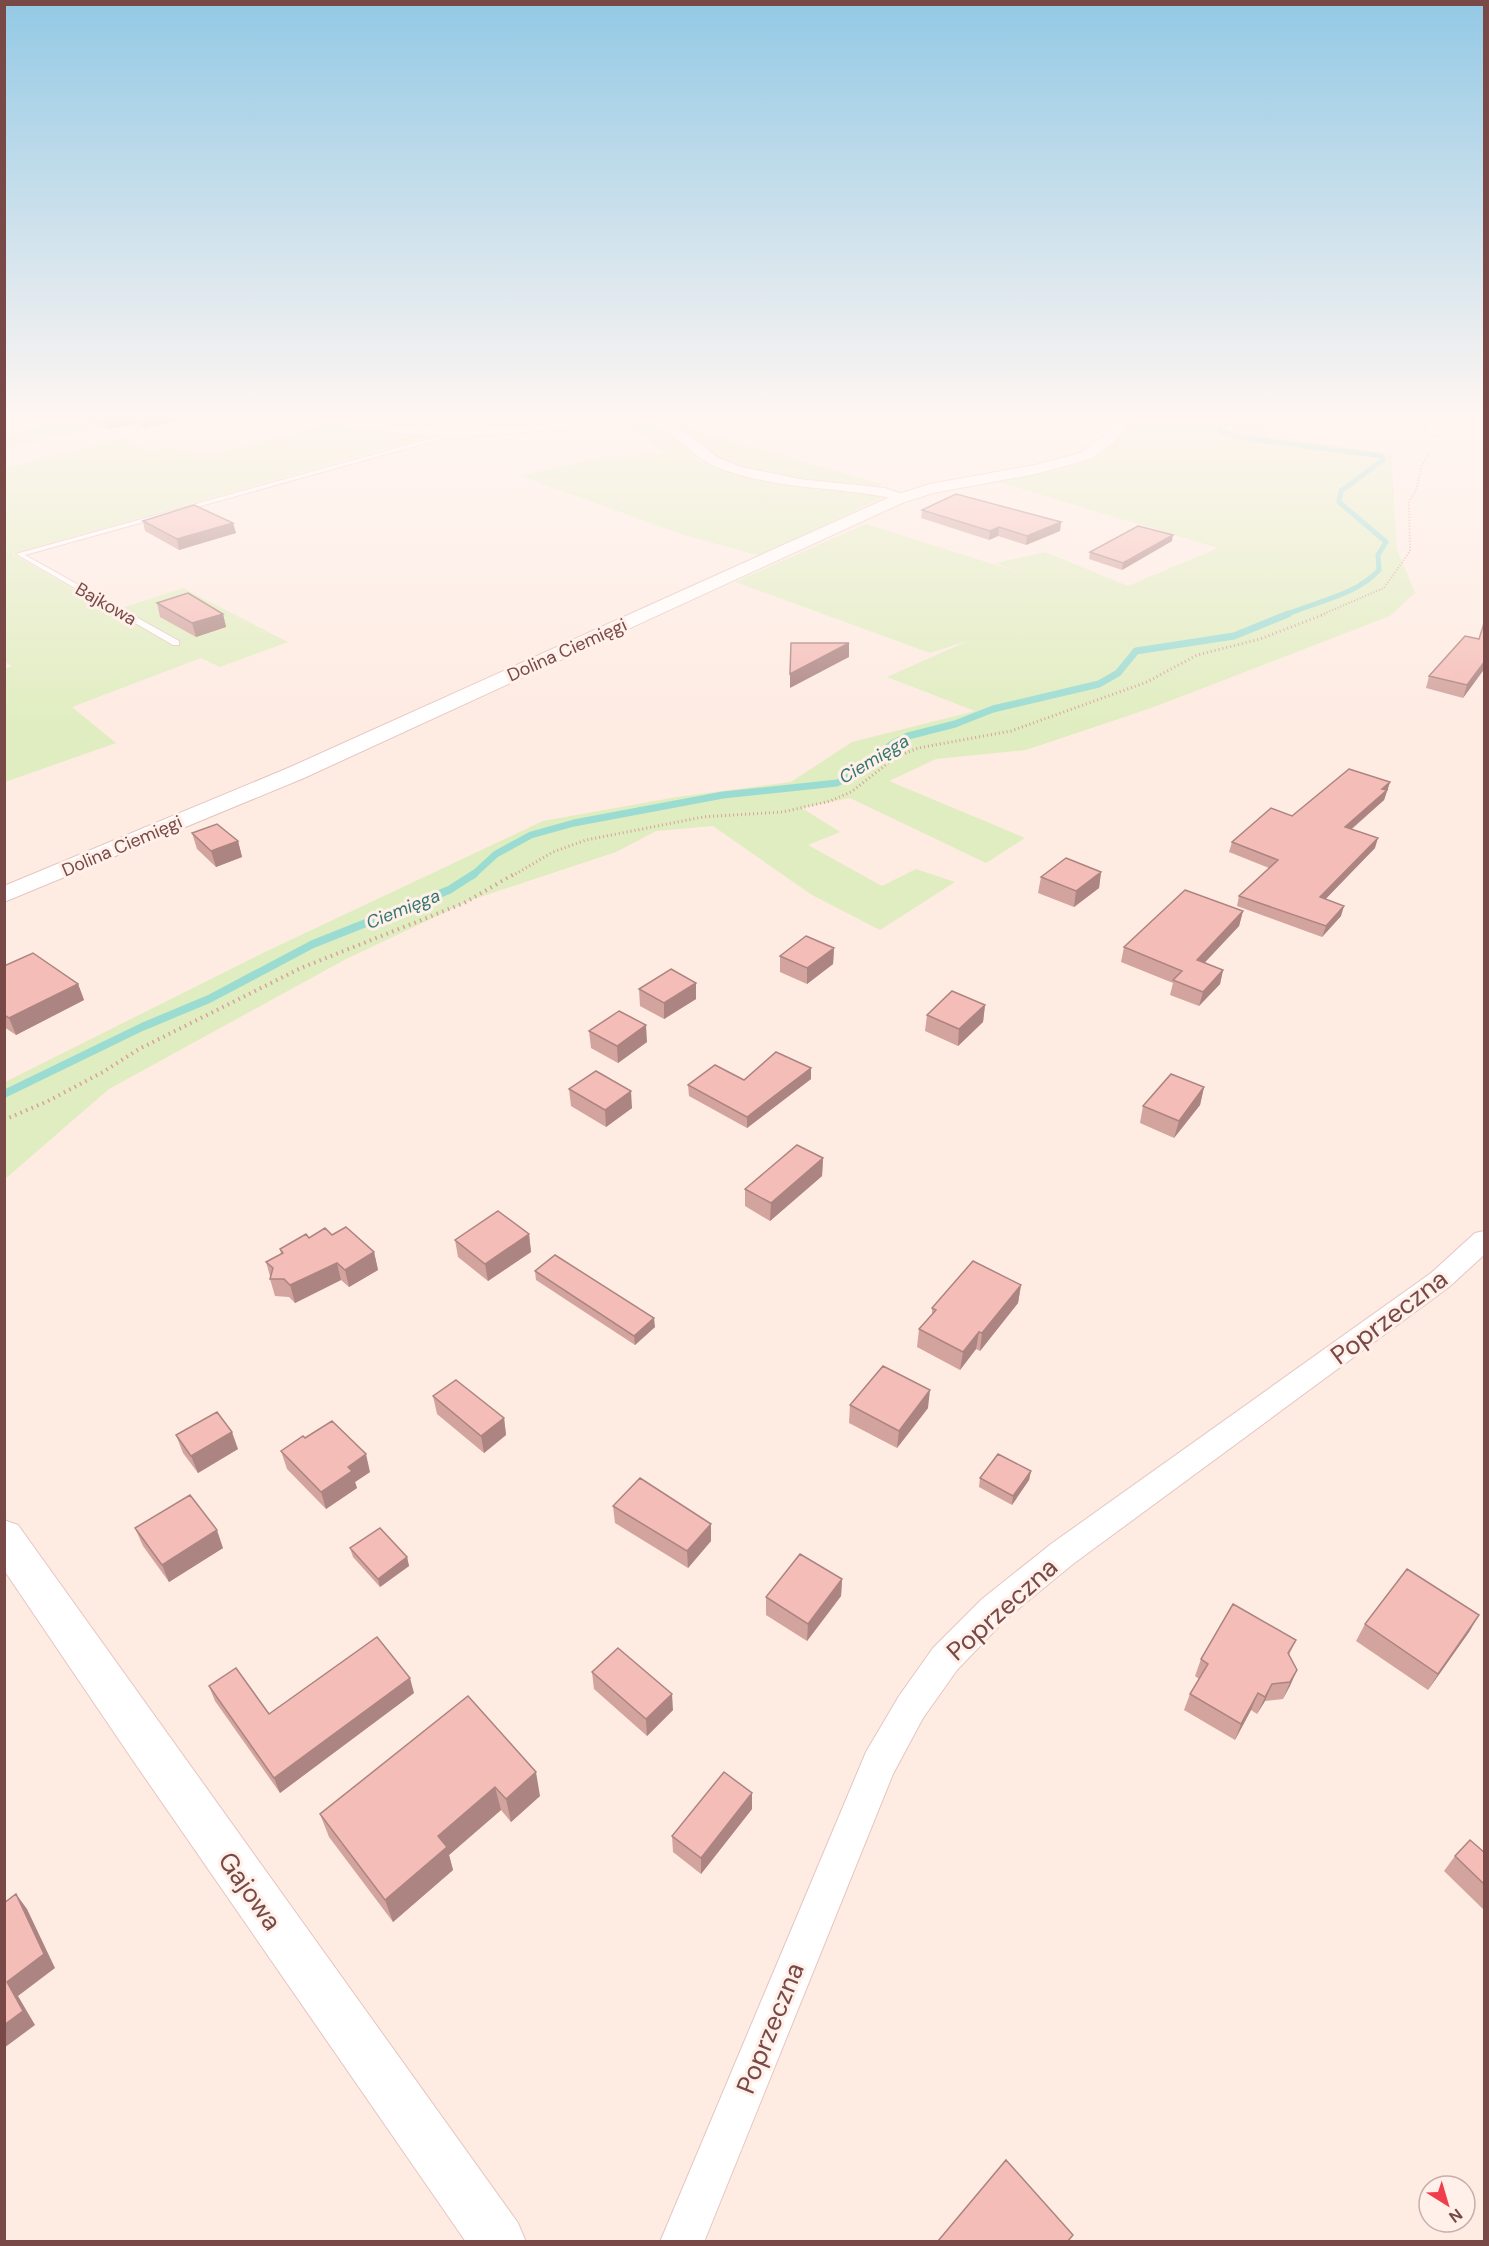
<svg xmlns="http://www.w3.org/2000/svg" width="1489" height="2246" font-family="'DM Sans',sans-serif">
<rect width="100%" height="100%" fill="#feebe2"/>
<path fill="#e0edc0" d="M83,416H146L5,449L4,435Z
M1132,416H1337V429L1270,423L1266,435L1391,454L1397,549L1415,593L1390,616L1154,707L1026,750L936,759L889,781L1025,838L986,863L850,798L802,808L840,832L808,845L882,886L916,869L955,882L880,930L812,895L713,826L656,831L616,852L471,900L346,959L109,1089L5,1179V1082L265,952L543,821L677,797L791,782L852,742L975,711L887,677L970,640L930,653L735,582L866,524L1021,573L995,563L1045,552L1128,586L1218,548L995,481C1027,475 1077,471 1103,452C1116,442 1123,429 1132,416Z
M625,422L681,426L881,484L877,488L818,483L760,473L749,477L760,481L876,494L881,498L761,556L684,535L520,476L594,459L664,453Z
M327,424L368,431L431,436L12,554L112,611L183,588L288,642L220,667L201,658L72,707L116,743L5,782L4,669L12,666L4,661L5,468L124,438L153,451L169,447C184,454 195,448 210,455Z"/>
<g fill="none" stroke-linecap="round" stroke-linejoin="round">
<path stroke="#9bdcd2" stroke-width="5" d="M1250,416L1220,426V431L1235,437L1382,456L1383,460L1341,491L1339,502L1386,542L1378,555L1379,570C1355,596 1317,601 1285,615"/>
<path stroke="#9bdcd2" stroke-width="7" d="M472,876L496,854L531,835L574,823L723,795L837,783L861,770L892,744L908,736L955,724L993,709L1099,684L1118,673L1136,651L1234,636L1288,614"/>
<path stroke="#9bdcd2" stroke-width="8" d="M4,1094L142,1027L209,999L313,944L449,890L474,874"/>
<g stroke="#e5c6c0" stroke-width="2">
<path id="service" d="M449,430L452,432L448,437L25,555L179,641V645H173L16,554L444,435Z"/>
</g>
<g stroke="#e5c6c0" stroke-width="2">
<path id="minor" d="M317,416H335L407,427L464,429L550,424L609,416H645L673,423L718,458L741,467L799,479L885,488L911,497L905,501C845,486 781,491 722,469C679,453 679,420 623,422C599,423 575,428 551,430C487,437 423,439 360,428C348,426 326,424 317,416Z
M1419,416H1430L1440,434L1438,436H1430Z
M1484,1231V1255L1449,1287L1073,1564L1006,1619L957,1670L923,1718L893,1774L704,2242H660L866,1752L899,1696L933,1648L982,1599L1051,1544L1431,1273L1475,1233Z"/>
</g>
<g stroke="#e5c6c0" stroke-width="2">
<path id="tertiary" d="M1118,416H1132L1114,442L1090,459L1036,474L933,493L902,503L304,778L4,902V886L288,768L890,497L930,484L1035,465L1080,453L1104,436Z
M4,1520L18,1525L518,2223L526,2242H466L132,1759L4,1570Z"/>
</g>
<path stroke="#daa09b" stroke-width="2" stroke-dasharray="1 2" stroke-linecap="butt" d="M1321,615L1384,588L1410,551L1409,502L1416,490L1422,465L1431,451"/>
<path stroke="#daa09b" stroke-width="3" stroke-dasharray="1 3" stroke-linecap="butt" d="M512,876L553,852L586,840L703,817L783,812L830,801L851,792L896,757L918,748L1011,731L1147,682L1197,655L1260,639L1325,614"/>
<path stroke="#daa09b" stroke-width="4" stroke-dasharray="1.5 4.5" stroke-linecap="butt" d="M4,1120L48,1101L103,1072L139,1049L301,968L464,903L514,874"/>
<use href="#service" fill="#fff" fill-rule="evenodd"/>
<use href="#minor" fill="#fff" fill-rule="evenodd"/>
<use href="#tertiary" fill="#fff" fill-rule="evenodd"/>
</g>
<path fill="#d3a39e" d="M79,416H189L190,417L144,428L136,424L108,429Z
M922,510L1061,522L1060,531L1026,545L998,536L989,540L921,518Z
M143,521L233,523L236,533L179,550L145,531Z
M1172,541L1122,570L1089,559L1090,552Z
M157,603L223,614L226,627L196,637L160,617Z
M1485,619V668L1463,698L1426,688L1429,676L1479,639Z
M1390,782L1384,800L1352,829L1375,848L1325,899L1341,916L1322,937L1237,906L1239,896L1269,868L1229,852L1232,842L1292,816Z
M192,833L238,841L242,857L216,867L197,849Z
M1101,872L1099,888L1074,907L1038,893L1041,877Z
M1243,911L1239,926L1205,962L1223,970L1220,984L1199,1006L1170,995L1173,983L1121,962L1124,947Z
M834,948L833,964L807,984L780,972V956Z
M4,966L78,984L84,1000L16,1035L4,1027Z
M696,983V999L664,1019L640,1006L639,989Z
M985,1005L983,1022L958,1046L925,1031L927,1015Z
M589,1031L647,1042L618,1063L591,1048Z
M811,1079L747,1128L689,1096L688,1085L744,1080Z
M1204,1087L1200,1105L1174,1138L1140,1123L1143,1106Z
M569,1089L632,1108L606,1127L571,1106Z
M823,1158L822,1176L770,1221L745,1206V1189Z
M529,1234L531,1252L488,1281L458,1257L455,1240Z
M332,1235L374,1252L378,1270L349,1287L341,1280L295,1303L289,1297L275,1296L270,1279V1276L266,1262L281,1254L280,1249L309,1238Z
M535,1271L655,1327L635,1345L536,1280Z
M1021,1285L1018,1303L980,1351L976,1349L960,1370L917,1347L919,1329L932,1315V1308Z
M433,1396L504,1418L506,1435L484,1453L437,1414Z
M850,1405L928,1408L897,1448L849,1423Z
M176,1435L238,1449L198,1473L183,1453Z
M305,1438L370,1472L355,1482L357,1488L326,1509L287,1469L281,1451Z
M1031,1471L1029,1480L1012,1505L979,1487L980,1478Z
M613,1506L711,1524V1541L688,1568L615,1523Z
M135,1528L223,1548L169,1582L143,1546Z
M350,1548L407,1557L409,1566L380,1587L353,1557Z
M842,1579L841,1596L807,1641L766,1615V1597Z
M1479,1615L1469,1632L1428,1690L1356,1641L1365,1624Z
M1296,1640L1289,1655L1297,1670L1283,1699L1265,1701L1257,1714L1251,1710L1235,1740L1184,1710L1190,1694L1199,1679L1195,1676L1201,1659Z
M592,1672L673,1710L647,1736L594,1689Z
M209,1686L269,1714L414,1693L280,1793L215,1701Z
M468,1696L540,1796L511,1822L501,1810L449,1855L453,1870L393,1922L329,1837L320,1814Z
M752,1809L701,1874L673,1852L672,1836Z
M1485,1853V1911L1444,1871L1455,1856Z"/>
<path fill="#ac8481" d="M128,416H133L136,424L108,429L106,419Z
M154,416H189L190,417L144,428L142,418Z
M1061,522L1060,531L1026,545L1027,536Z
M233,523L236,533L179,550L177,539Z
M999,527L998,536L989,540L990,531Z
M1173,535L1172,541L1122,570L1123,563Z
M223,614L226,627L196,637L192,623Z
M849,643V657L790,688V674Z
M1485,661V668L1463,698L1467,685Z
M1390,782L1384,800L1342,837L1345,827Z
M1378,838L1375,848L1317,908L1320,897Z
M238,841L242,857L216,867L211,851Z
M1101,872L1099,888L1074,907L1076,891Z
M1344,906L1341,916L1322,937L1326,926Z
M1243,911L1239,926L1194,974L1197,960Z
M834,948L833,964L807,984V968Z
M1223,970L1220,984L1199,1006L1203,992Z
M696,983V999L664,1019V1003Z
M78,984L84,1000L16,1035L9,1018Z
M985,1005L983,1022L958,1046L959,1029Z
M646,1025L647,1042L618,1063L617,1046Z
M811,1068V1079L747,1128V1117Z
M1204,1087L1200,1105L1174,1138L1179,1121Z
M631,1091L632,1108L606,1127L605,1110Z
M823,1158L822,1176L770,1221L771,1203Z
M529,1234L531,1252L488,1281L485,1264Z
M374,1252L378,1270L349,1287L345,1270Z
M337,1263L341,1280L295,1303L290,1285Z
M1021,1285L1018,1303L980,1351L982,1333Z
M654,1318L655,1327L635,1345L634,1336Z
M979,1332L976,1349L960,1370L963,1352Z
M930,1390L928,1408L897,1448L899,1431Z
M504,1418L506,1435L484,1453L481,1436Z
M232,1432L238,1449L198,1473L191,1456Z
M366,1454L370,1472L355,1482L357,1488L326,1509L321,1492L348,1467Z
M1031,1471L1029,1480L1012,1505L1013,1496Z
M711,1524V1541L688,1568L687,1551Z
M217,1530L223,1548L169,1582L162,1565Z
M407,1557L409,1566L380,1587L378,1579Z
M842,1579L841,1596L807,1641L808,1624Z
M1479,1615L1469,1632L1428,1690L1438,1674Z
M1297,1670L1290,1686L1283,1699L1290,1682Z
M410,1678L414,1693L280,1793L274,1778Z
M1272,1684L1265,1701L1257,1714L1265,1697Z
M1258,1693L1251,1710L1235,1740L1241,1724Z
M672,1694L673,1710L647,1736L646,1719Z
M536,1772L540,1796L511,1822L506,1799Z
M495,1787L501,1810L449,1855L453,1870L393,1922L385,1900L438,1836Z
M752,1793V1809L701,1874V1858Z
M16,1894L27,1909L55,1968L18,1996L35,2025L4,2048V2025L7,1982Z"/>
<path fill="#f5bdb8" stroke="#ac8481" stroke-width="1.5" d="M97,416H128L106,419Z
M135,416H154L142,418Z
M956,494L1061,522L1027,536L999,527L990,531L922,510Z
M194,505L233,523L177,539L143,521Z
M1138,526L1173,535L1123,563L1090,552Z
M188,593L223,614L192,623L157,603Z
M1485,620V661L1467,685L1429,676L1465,636L1479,639Z
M791,643H849L790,674Z
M1349,769L1390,782L1382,789L1387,790L1345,827L1378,838L1320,897L1344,906L1326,926L1239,896L1278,860L1232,842L1271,808L1292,816Z
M217,824L238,841L211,851L192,833Z
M1066,858L1101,872L1076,891L1041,877Z
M1185,890L1243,911L1197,960L1223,970L1203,992L1173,980L1182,971L1124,947Z
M806,936L834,948L807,968L780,956Z
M33,953L78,984L9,1018L4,1015V966Z
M671,969L696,983L664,1003L639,989Z
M952,991L985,1005L959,1029L927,1015Z
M619,1011L646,1025L617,1046L589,1031Z
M776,1052L811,1068L747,1117L688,1085L715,1065L744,1080Z
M596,1071L631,1091L605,1110L569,1089Z
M1171,1074L1204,1087L1179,1121L1143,1106Z
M797,1145L823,1158L771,1203L745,1189Z
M498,1211L529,1234L485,1264L455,1240Z
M346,1227L374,1252L345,1270L337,1263L290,1285L284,1279H270L273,1268L266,1262L283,1253L280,1249L306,1234L309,1238L325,1228L332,1235Z
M555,1255L654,1318L634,1336L535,1271Z
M973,1261L1021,1285L982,1333L979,1332L963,1352L919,1329L936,1310L932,1308Z
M883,1366L930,1390L899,1431L850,1405Z
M456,1380L504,1418L481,1436L433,1396Z
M217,1412L232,1432L191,1456L176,1435Z
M332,1421L366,1454L348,1467L352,1471L321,1492L281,1451L303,1436L305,1438Z
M998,1454L1031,1471L1013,1496L980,1478Z
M640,1478L711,1524L687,1551L613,1506Z
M190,1495L217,1530L162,1565L135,1528Z
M380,1528L407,1557L378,1579L350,1548Z
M800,1554L842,1579L808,1624L766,1597Z
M1407,1569L1479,1615L1438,1674L1365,1624Z
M1233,1604L1296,1640L1288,1653L1297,1670L1290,1682L1272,1684L1265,1697L1258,1693L1241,1724L1190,1694L1208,1664L1201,1659Z
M377,1637L410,1678L274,1778L209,1686L236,1668L269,1714Z
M618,1648L672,1694L646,1719L592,1672Z
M468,1696L536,1772L506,1799L495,1787L438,1836L447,1847L385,1900L320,1814Z
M724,1772L752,1793L701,1858L672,1836Z
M1470,1840L1485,1853V1885L1455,1856Z
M16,1894L44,1954L7,1982L23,2011L4,2025V1903Z
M1006,2160L1073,2235L1068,2241H938Z"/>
<linearGradient id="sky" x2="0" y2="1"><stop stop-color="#93c9e5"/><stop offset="0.57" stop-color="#fff6f2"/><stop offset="1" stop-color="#fff6f2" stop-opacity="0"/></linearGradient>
<rect width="1489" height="730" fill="url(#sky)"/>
<g text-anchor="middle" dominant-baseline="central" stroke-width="6" stroke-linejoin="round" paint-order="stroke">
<g font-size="18" fill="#784947" stroke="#fff0ea">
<text transform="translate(106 604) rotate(30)">Bajkowa</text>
<text transform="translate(567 650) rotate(-24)">Dolina Ciemięgi</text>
<text transform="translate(122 846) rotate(-23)">Dolina Ciemięgi</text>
</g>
<g font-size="18" font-style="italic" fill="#36776e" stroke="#fff0ea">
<text transform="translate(874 759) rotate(-31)">Ciemięga</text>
<text transform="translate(403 909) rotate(-22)">Ciemięga</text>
</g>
<g font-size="26" fill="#784947" stroke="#fff0ea">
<text transform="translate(1389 1317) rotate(-37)">Poprzeczna</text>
<text transform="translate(1002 1609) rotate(-42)">Poprzeczna</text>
<text transform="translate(250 1891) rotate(55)">Gajowa</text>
<text transform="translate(770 2028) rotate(-68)">Poprzeczna</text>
</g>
</g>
<rect width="1489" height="2246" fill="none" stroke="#784947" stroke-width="12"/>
<g transform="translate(1447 2204) rotate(143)"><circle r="28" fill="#fff0ea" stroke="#c9ada9" stroke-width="1.5"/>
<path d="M0-4.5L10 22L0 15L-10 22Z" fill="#f13e4d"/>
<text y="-9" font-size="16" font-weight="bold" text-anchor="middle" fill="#784947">N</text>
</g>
</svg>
